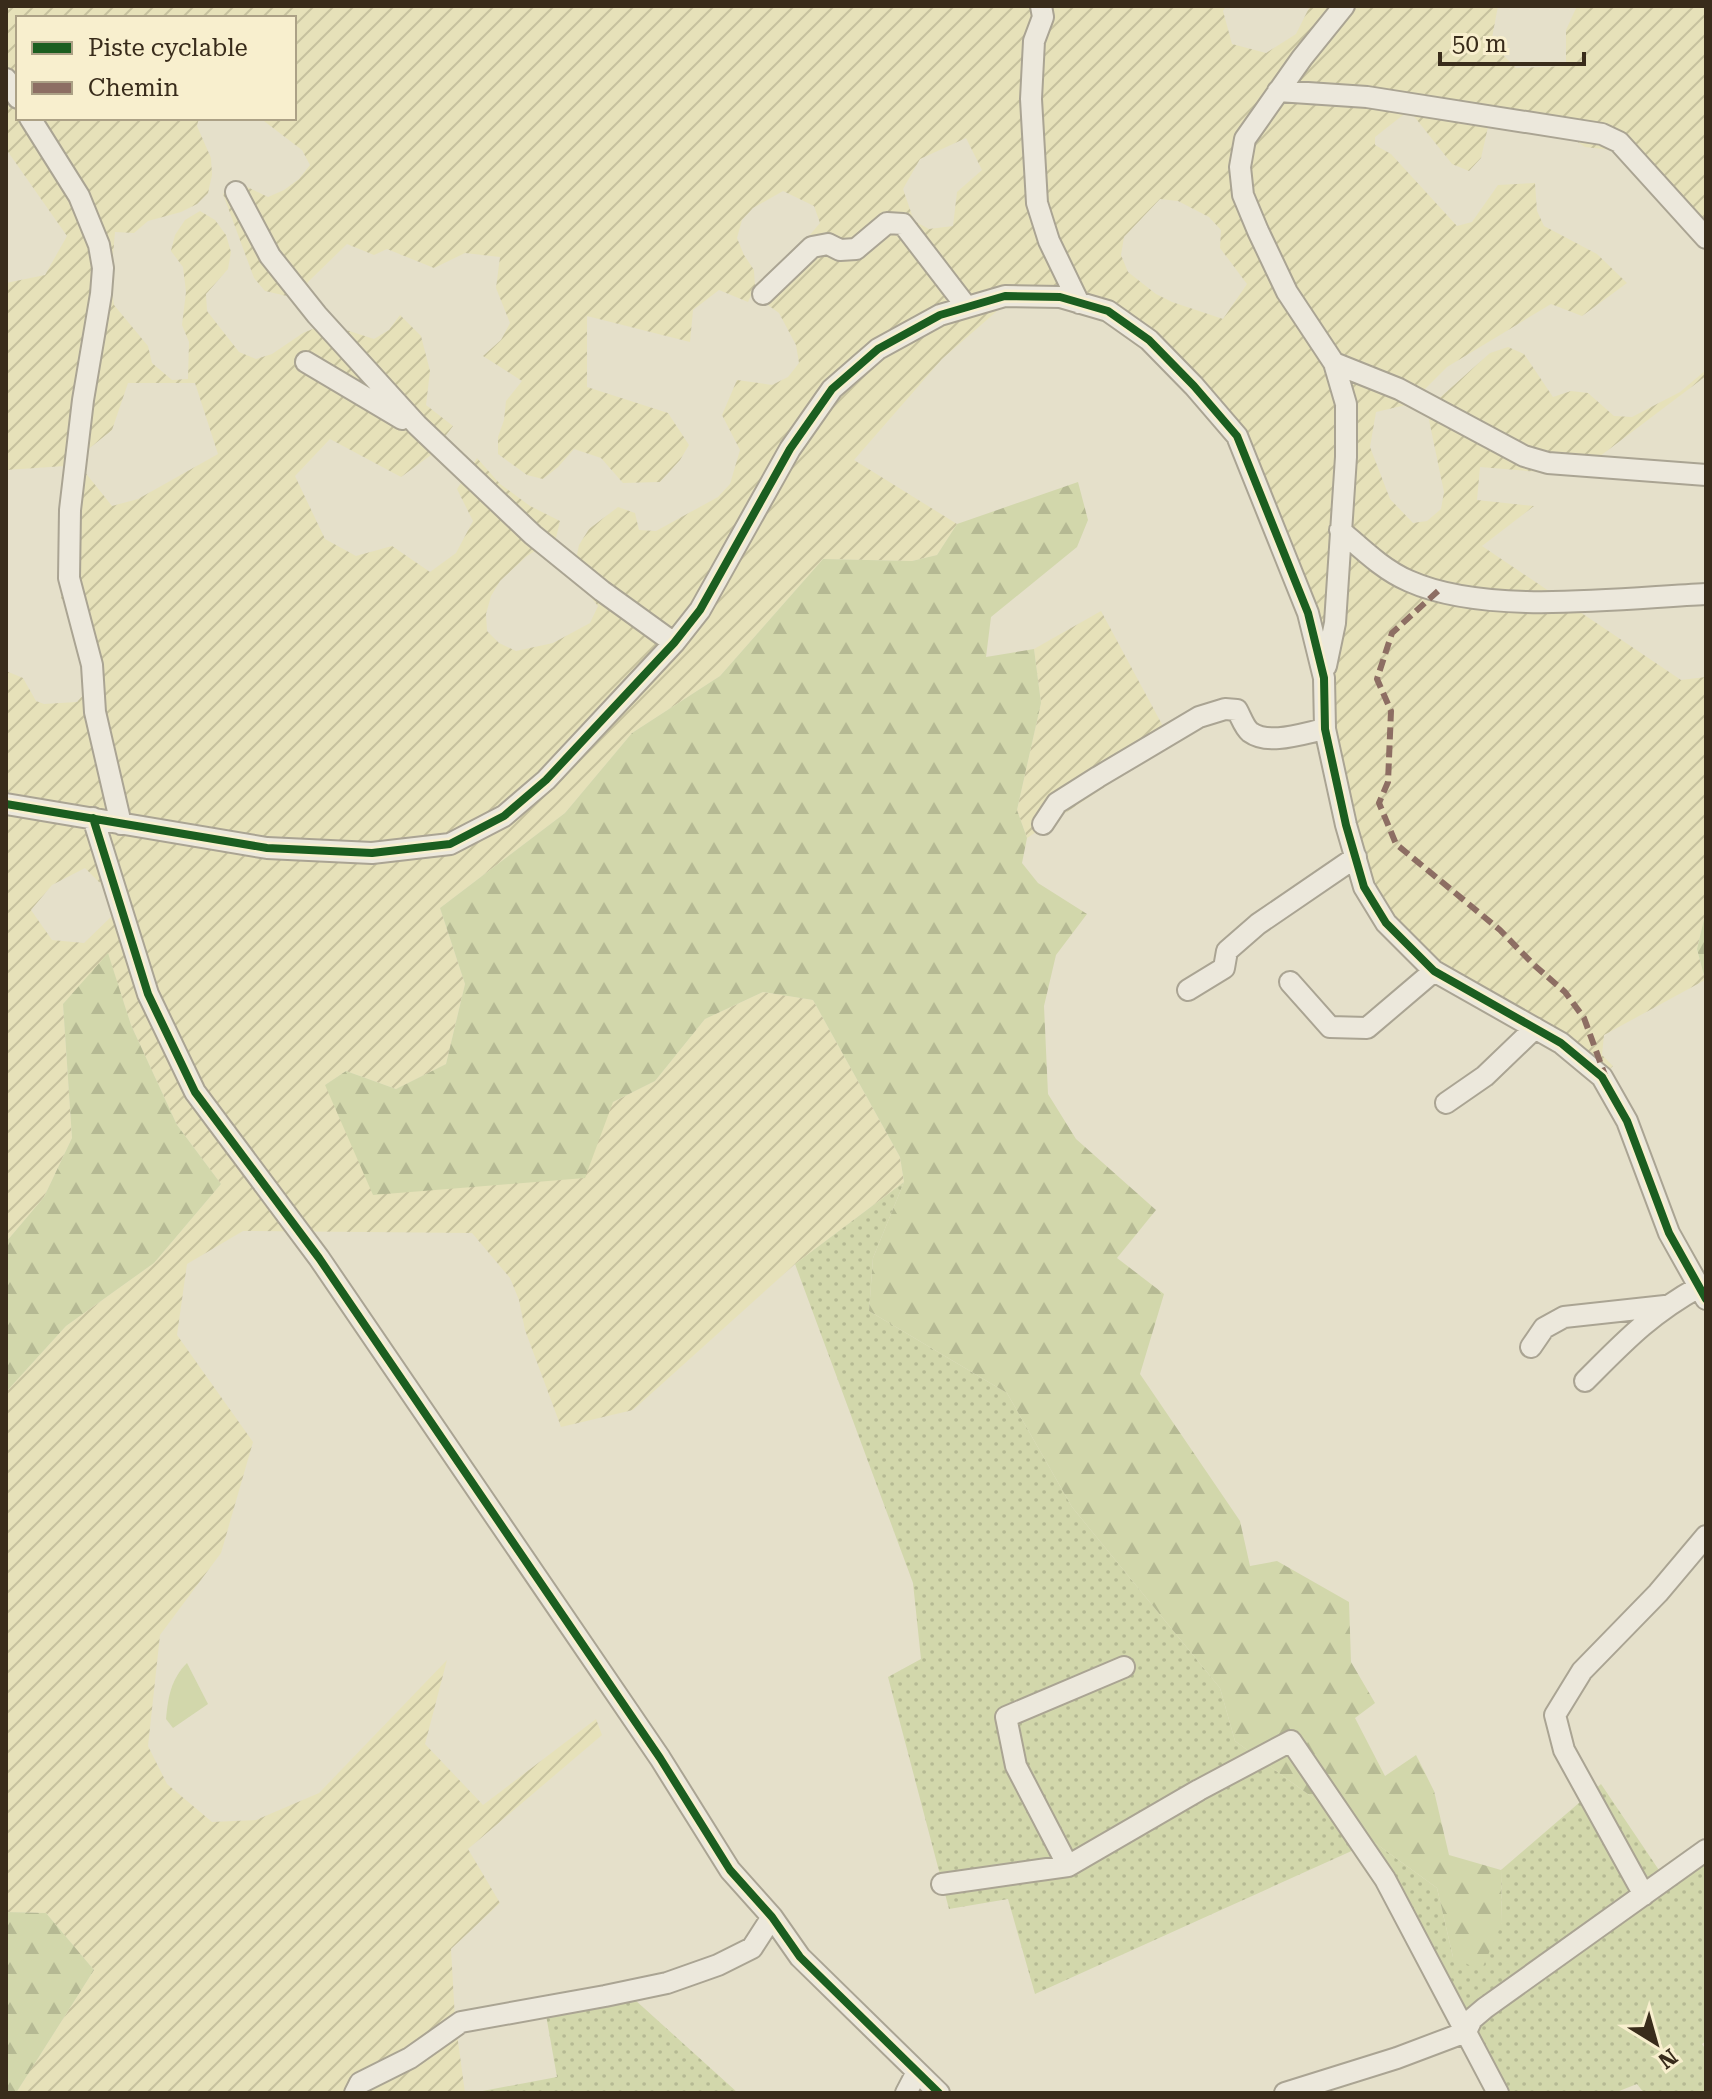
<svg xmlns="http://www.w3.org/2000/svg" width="1712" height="2099" font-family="'Roboto Serif',serif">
<defs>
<pattern id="farmland-furrows" width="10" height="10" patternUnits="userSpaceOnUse" patternTransform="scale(2)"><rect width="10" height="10" fill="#e6e1b9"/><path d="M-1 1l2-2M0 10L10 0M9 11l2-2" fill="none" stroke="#c6c19e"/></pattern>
<pattern id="grass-dots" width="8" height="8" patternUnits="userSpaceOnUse" patternTransform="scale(2)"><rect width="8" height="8" fill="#d2d7ab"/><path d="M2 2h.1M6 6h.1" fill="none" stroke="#b5b993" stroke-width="1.8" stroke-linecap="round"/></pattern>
<pattern id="forest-firs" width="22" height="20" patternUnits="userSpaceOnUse" patternTransform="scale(2)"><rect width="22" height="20" fill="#d2d7ab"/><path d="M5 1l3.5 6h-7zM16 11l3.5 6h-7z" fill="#b5b993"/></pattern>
</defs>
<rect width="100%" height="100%" fill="#e5e0ca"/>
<path fill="url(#farmland-furrows)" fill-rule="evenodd" d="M6,6H1226L1223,11L1232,44L1266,53L1296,34L1310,6H1498L1491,43L1516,68L1566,66V30L1577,6H1706V248L1662,206L1620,151L1585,147L1557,128L1505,122L1488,127L1481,158L1469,171L1452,164L1413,115H1403L1375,137V145L1391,154L1457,226L1472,222L1498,185L1535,183L1537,211L1544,226L1597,254L1627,283L1582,316L1551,304L1447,367L1410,404L1376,412L1370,447L1390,499L1413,523L1427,521L1441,509L1444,492L1429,420L1434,403L1490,353L1508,347L1524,354L1553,397L1571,391L1588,393L1614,416L1632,417L1680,392L1706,370V376L1575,475L1480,467L1477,500L1534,506L1482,546L1681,680L1706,677V911L1697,949L1705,980L1604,1035L1602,1055L1613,1066L1598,1080L1384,930L1315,679L1301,614L1259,521L1228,441L1188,392L1143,346L1105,319L1058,306L1005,304L942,359L854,460L957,524L937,555L912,561L823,559L720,676L632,733L565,813L440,908L465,984L446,1064L396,1089L346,1071L325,1085L613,1102L655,1081L705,1019L763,992L813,1000L900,1157L904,1182L795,1264L633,1410L561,1427L525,1330L519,1300L510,1278L472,1233L243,1231L187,1264L177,1335L253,1442L221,1553L160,1635L148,1746L167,1784L212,1822L256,1820L319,1793L447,1660L425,1744L483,1805L596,1719L602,1735L468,1849L500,1903L451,1949L455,2019L465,2093H16L94,1970L46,1913L6,1912V1392L66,1326L154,1263L221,1184L177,1125L131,1025L108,954L63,1004L72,1138L44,1197L6,1242V671L23,678L36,701L44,704L77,702L89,688L74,637L76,619L61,598L65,466L6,470V283L45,275L67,236L6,149ZM18,18H294V118H260L302,150L310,165L299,179L284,190L268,197L235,181L223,194L254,278L265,291L300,299L308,282L347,244L374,255L387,249L434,268L465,253L500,257L496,288L510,323L501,340L483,356L522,381L506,401L504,420L498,437V454L527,475L543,479L558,467L574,449L601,458L623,483L660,482L680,460L689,445L668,413L587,387V316L690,342L693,310L719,290L748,302L755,287L754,270L744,255L737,238L742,220L753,208L783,191L814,206L820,223L757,297L779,313L796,345L799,363L788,377L772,385L737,380L722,415L740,450L730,484L718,497L656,531L639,530L635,513L618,507L589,529L579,545L576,559L578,581L598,606L590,623L553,643L516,651L499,643L487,631L486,614L491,596L500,581L527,556L556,538L560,521L530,506L500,484L477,458L457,489L473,521L456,553L430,572L392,546L356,556L325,539L295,476L330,439L401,477L431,455L453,426L426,405L430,371L421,336L400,315L389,330L374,339L340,328L320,326L303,333L272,354L256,359L239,352L207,311L206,294L228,269L231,252L226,235L215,220L200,211L185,220L175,235L171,251L183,267L186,292L182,325L189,342L188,379L172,380L152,363L148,346L114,305L111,279L115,232L134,233L148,221L181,212L197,204L208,193L212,175L211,158L197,126L199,118H18ZM966,138L982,170L957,192L953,226L929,229L914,221L903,189L920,159ZM1160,199L1178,201L1209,217L1221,230L1220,248L1247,284L1223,319L1172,302L1156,294L1128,272L1121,255L1124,237ZM128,383H195L218,454L138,499L112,506L80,466L86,451L112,430ZM85,868L109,892L115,913L84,943L52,940L31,910L52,885Z
M1101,611L1172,743L1027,838L1017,810L1041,703L1034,649Z"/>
<path fill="url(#grass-dots)" d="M904,1182L873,1258L869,1311L1007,1393L1072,1507L1220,1688L1235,1741L1437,1888L1453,1957L1502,1923L1501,1870L1601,1784L1669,1885L1706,1857V2041L1702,2044L1706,2050V2093H1644L1637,2084L1614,2093H1495L1356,1849L1035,1994L1008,1899L949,1909L888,1677L921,1659L913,1583L795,1264Z
M634,1999L738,2093H472L557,2077L546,2015Z"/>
<path fill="url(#forest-firs)" d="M1078,482L1088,520L1077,547L991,617L986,657L1034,649L1041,703L1017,810L1027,838L1022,863L1038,883L1087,914L1056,955L1044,1006L1048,1094L1076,1139L1156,1210L1117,1258L1164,1294L1140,1374L1240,1521L1250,1566L1277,1561L1349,1602L1351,1662L1375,1703L1355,1718L1385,1776L1416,1755L1434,1791L1449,1855L1501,1870L1502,1923L1481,1971L1453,1957L1437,1888L1235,1741L1220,1688L1072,1507L1007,1393L869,1311L873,1258L904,1182L900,1157L813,1000L763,992L705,1019L655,1081L613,1102L585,1178L373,1195L325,1085L346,1071L396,1089L446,1064L465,984L440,908L565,813L632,733L720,676L823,559L912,561L937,555L957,524Z
M1706,911V983L1697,949Z
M108,953L131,1025L177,1125L221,1184L154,1263L66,1326L6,1392V1242L44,1197L72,1138L63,1004Z
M6,1912L46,1913L94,1970L16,2093H6Z"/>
<path fill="#d2d7ab" d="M187,1663L208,1704L173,1728L166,1719C168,1697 171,1679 187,1663Z"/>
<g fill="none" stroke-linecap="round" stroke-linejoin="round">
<g stroke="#aaa493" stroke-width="24">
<path id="street" d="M1041,6L1043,17L1034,41L1031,99L1037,203L1049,241L1079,303
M6,79L18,98
M1278,91L1367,97L1602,134L1619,142L1706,238
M30,118L79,196L99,245L103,268L101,294L83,400L70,510L69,578L92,665L95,712L121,824
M236,192L270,256L317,315L417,425L533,535L602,591L674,643
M763,294L812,247L828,244L840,250L856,249L887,223L903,224L966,306
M306,362L402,419
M1334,363L1399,389L1524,456L1548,463L1706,475
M1340,530C1361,548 1383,570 1409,581C1487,616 1621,598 1706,594
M1326,666L1335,623L1346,457V404L1334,363L1287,292L1258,231L1243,195L1240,167L1245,139L1302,58L1344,6
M6,804L267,848L372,853L450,844L504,816L546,780L674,643L700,610L790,449L832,389L878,349L940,315L1005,296L1060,297L1108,311L1149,340L1194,386L1237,436L1308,613L1324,678L1325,729L1346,825L1364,887L1386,923L1434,971L1561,1043L1602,1077L1627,1121L1669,1233L1706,1299
M93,818L148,994L195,1092L319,1258L660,1758L730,1870L772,1917L800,1957L939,2093
M1043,824L1057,803L1098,777L1199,717L1225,709L1237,710C1241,717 1244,727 1250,732C1269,746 1304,733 1325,729
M1290,982L1330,1027L1367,1028L1434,971
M1188,990L1224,968L1227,951L1258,924L1356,857
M1446,1103L1485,1076L1535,1028
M1531,1347L1544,1328L1564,1317L1665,1306
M1585,1381C1624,1342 1650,1314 1699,1287
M1068,1866L1016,1766L1006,1717L1124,1667
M942,1884L1068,1866L1199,1790L1291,1741L1385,1879L1498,2093
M1644,1895L1564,1750L1555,1715L1582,1671L1658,1593L1706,1536
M355,2093L360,2083L410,2058L461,2022L605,1996L667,1983L718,1965L752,1948L772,1917
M906,2093L917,2072
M1285,2093L1397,2058L1466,2032L1472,2019L1485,2008L1706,1850"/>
</g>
<use href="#street" stroke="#ece8dc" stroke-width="20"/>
<path stroke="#8d6e63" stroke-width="6" stroke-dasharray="12 6" stroke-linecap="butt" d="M1438,591L1392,633L1377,679L1391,711L1388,782L1379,803L1396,844L1500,930L1534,965L1565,992L1584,1018L1606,1078"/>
<g stroke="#f8efce" stroke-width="13">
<path id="cycleway" d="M6,804L267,848L372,853L450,844L504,816L546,780L674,643L700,610L790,449L832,389L878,349L940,315L1005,296L1060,297L1108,311L1149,340L1194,386L1237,436L1308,613L1324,678L1325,729L1346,825L1364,887L1386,923L1434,971L1561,1043L1602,1077L1627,1121L1669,1233L1706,1299
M93,818L148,994L195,1092L319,1258L660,1758L730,1870L772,1917L800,1957L939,2093"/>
</g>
<use href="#cycleway" stroke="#1b5e20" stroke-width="8"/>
</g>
<rect width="1712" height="2099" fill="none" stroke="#392c1b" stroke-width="16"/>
<rect x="16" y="16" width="280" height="104" fill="#f8efce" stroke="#aca186" stroke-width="2"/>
<rect x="32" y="42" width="40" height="12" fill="#1b5e20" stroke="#aca186" stroke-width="2"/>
<text x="88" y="56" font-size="24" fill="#392c1b">Piste cyclable</text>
<rect x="32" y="82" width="40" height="12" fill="#8d6e63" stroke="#aca186" stroke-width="2"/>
<text x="88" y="96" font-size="24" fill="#392c1b">Chemin</text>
<g transform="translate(1656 2043) rotate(143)" stroke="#f8efce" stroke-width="6" paint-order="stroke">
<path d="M0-6L14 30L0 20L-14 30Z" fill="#392c1b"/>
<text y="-12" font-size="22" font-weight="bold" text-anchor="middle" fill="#392c1b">N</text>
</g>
<path d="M1440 52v12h144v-12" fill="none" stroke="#392c1b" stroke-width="4"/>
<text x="1452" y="52" font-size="24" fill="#392c1b" stroke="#f8efce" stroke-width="6" paint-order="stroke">50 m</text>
</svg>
